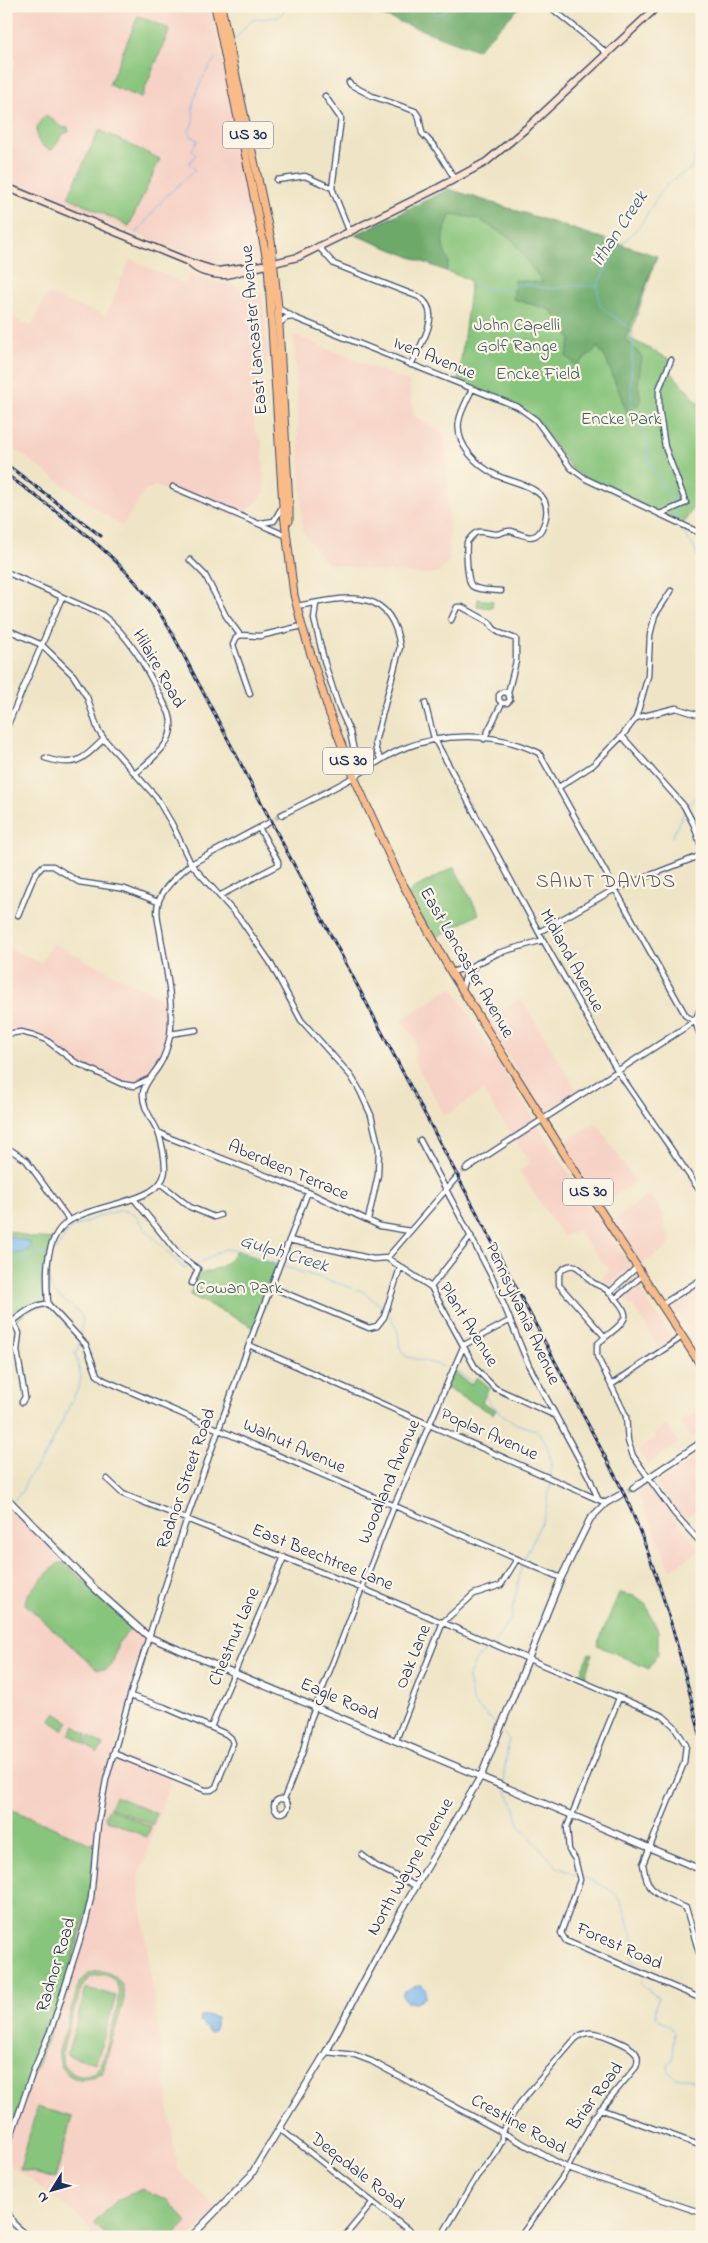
<svg xmlns="http://www.w3.org/2000/svg" width="708" height="2243" font-family="'Indie Flower',sans-serif">
<rect width="100%" height="100%" fill="#fcf5e5"/>
<filter id="ink" filterUnits="userSpaceOnUse"><feTurbulence type="fractalNoise" baseFrequency=".02" numOctaves="2"/><feDisplacementMap in="SourceGraphic" scale="10" xChannelSelector="R" yChannelSelector="G"/><feConvolveMatrix kernelMatrix="1 2 1 2 8 2 1 2 1" color-interpolation-filters="sRGB"/></filter>
<filter id="wash" filterUnits="userSpaceOnUse"><feTurbulence type="fractalNoise" baseFrequency=".0096" numOctaves="4" result="noise"/><feDisplacementMap in="SourceGraphic" scale="20" xChannelSelector="R" yChannelSelector="G"/><feGaussianBlur stdDeviation="1.12" result="paint"/><feColorMatrix in="noise" values="0 0 0 0 0 0 0 0 0 0 0 0 0 0 0 0 0 1.4 0 .05"/><feComposite in="paint" operator="in"/></filter>
<g filter="url(#wash)">
<rect width="100%" height="100%" fill="#efe5c6"/>
<path fill="#f6d1c5" d="M6,6H210L219,42L258,246L260,256L257,260L232,266L212,263L66,208L6,181V86L16,61L6,56Z
M130,259L185,284L189,273L262,294L268,353L257,399L254,430L262,441L265,493L240,518L155,486L144,491L122,527L6,443V315L32,326L47,294L106,316Z
M294,335L409,382L414,416L445,434L450,560L439,572L427,575L371,570L326,563L303,532Z
M52,943L170,1002V1034L167,1048L150,1078L135,1083H120L75,1062L46,1040L21,1032L6,1034V946L41,963Z
M453,987L477,1030L597,1217L589,1223L598,1217L630,1266L610,1285L601,1278L609,1270L578,1231L579,1229L563,1237L519,1171L530,1163L483,1091L445,1116L414,1061L416,1039L401,1020Z
M521,999L577,1090L543,1113L486,1020Z
M596,1122L635,1181L601,1205L562,1144Z
M650,1195L663,1215L664,1228L670,1237L669,1246L642,1264L613,1220Z
M697,1285L702,1293V1351L671,1302Z
M638,1286L672,1339L659,1348L633,1305L631,1306L625,1299Z
M702,1408V1432L692,1439L680,1422Z
M667,1425L679,1443L647,1465L639,1450L656,1438L654,1434Z
M702,1454V1506L684,1518L674,1508L657,1484Z
M648,1485L700,1550L671,1570L638,1493Z
M6,1497L94,1588L149,1637L113,1753L172,1776L138,1880L177,2169L218,2210L191,2237H88L92,2229L71,2210L6,2162V2151L96,1846L6,1807Z"/>
<path fill="#87c47b" stroke="#517a6c" fill-rule="evenodd" d="M138,16L170,29L141,98L109,85Z
M46,115L64,128L68,127L69,132L64,133L52,150C33,146 32,126 46,115Z
M99,130L160,159L129,226L68,197Z
M449,189L657,256L629,338L671,360L668,369L702,407V493L683,524L586,479L571,468L536,419L518,407L458,383L470,290L469,280L355,235Z
M478,599L493,601L492,608L477,606Z
M454,867L479,914L433,939L408,895L411,890Z
M6,1229L28,1237L53,1239L50,1251L48,1304L28,1311L6,1327Z
M236,1250L280,1266L255,1328L190,1295L197,1275C213,1270 228,1267 236,1250Z
M453,1371L471,1385L477,1377L489,1387L482,1402L496,1410L493,1414L446,1388Z
M58,1563H65L133,1626L118,1643L112,1665L106,1669H97L25,1604C25,1591 49,1573 58,1563Z
M619,1593L634,1596L646,1605L658,1631V1653L649,1669L597,1645Z
M589,1653L592,1654L585,1677L580,1674Z
M55,1713L69,1722L63,1730L50,1721Z
M75,1726L88,1735L83,1743L69,1734Z
M90,1736L103,1745L98,1753L84,1744Z
M115,1796L157,1814L152,1825L110,1807Z
M6,1807L96,1846L91,1898L52,2027L16,2119L6,2111Z
M109,1808L151,1827L147,1837L107,1820L105,1817Z
M99,1971C115,1972 125,1983 124,1999L102,2074L100,2073C80,2088 57,2075 59,2051L79,1983L90,1973ZM94,1976C133,1969 115,2015 110,2034C107,2045 105,2061 97,2070C85,2083 64,2074 62,2058C62,2046 77,2001 82,1987L89,1978Z
M86,1988L116,1996L96,2063L67,2055Z
M37,2107L72,2117L55,2179L20,2169Z
M142,2189L168,2200L187,2222L172,2237H108L94,2223L117,2200Z"/>
<path fill="#6daa6b" stroke="#446c64" d="M356,6H521L477,50Z
M449,189L657,256L625,338L642,357L638,382L641,402L628,415L606,359L598,347L576,366L566,356L571,339L551,310L513,299L515,280L543,283L512,239L478,219L451,214C443,232 438,243 449,261L446,271L356,235Z"/>
<path fill="#7cb8ee" stroke="#4c74a6" d="M6,1236L30,1242L31,1248L24,1252L6,1254Z
M418,1985H422L426,1990L425,1998L416,2002H406L402,1996L403,1992Z
M207,2015L216,2018V2026L214,2031L209,2032L200,2022L201,2016Z"/>
<g fill="none" stroke-linecap="round" stroke-linejoin="round">
<path stroke="#7cb8ee" stroke-width="1" d="M430,6L435,14C442,14 445,13 449,6
M234,41L251,20L278,17L283,12V6
M136,234L164,198L195,170L189,163L196,155L192,150L198,140L192,137L189,131C198,114 190,114 194,101C198,85 206,71 216,58
M471,281L485,289L509,288L522,284L553,289L568,286H597
M674,505L673,499L661,483L649,462L647,444L632,409L631,387L633,331L600,306L597,286L614,253L641,224L662,190L671,181L690,169L694,162L702,125
M675,509L677,520
M678,524L695,549L702,569
M687,807L702,789
M672,837L685,810
M51,1251L56,1250L69,1230L97,1217L121,1210L134,1214L146,1230L181,1266L186,1268L192,1266
M21,1260L40,1276L45,1278
M6,1262L47,1253
M196,1265L224,1249L236,1250L278,1265
M282,1266L362,1291L383,1307
M49,1280L53,1292L81,1314L83,1319L80,1337
M389,1314L398,1332L400,1348L405,1356L450,1368
M457,1372L470,1380L500,1413L517,1424L536,1430L545,1441L551,1459V1478
M14,1501L22,1491L28,1478L48,1451L79,1386L81,1377L75,1353L78,1350L79,1341
M524,1560L545,1514L551,1482
M494,1643L511,1618L522,1564
M491,1646L476,1659L468,1678L473,1703L497,1725
M504,1734L509,1740L504,1772L505,1782
M505,1789L513,1803L519,1824L527,1833L557,1867L577,1875
M580,1876C623,1893 620,1894 632,1937C640,1945 633,1951 631,1960L643,1969
M642,1980L641,1984C646,1990 653,1992 658,1998C651,2023 660,2016 674,2031L672,2060L668,2066L669,2072L676,2078H688L702,2086"/>
</g>
</g>
<g filter="url(#ink)">
<g fill="none" stroke-linecap="round" stroke-linejoin="round">
<path stroke="#c5c1b1" stroke-width="4.5" stroke-dasharray="4.5 2" stroke-linecap="butt" d="M270,822L281,815
M457,1177L466,1169"/>
<path stroke="#c5c1b1" stroke-width="5.5" stroke-dasharray="5.5 3" stroke-linecap="butt" d="M620,1495L633,1488"/>
<g stroke="#3b4a6e" stroke-width="7">
<path id="minor" d="M549,6L608,54
M349,82L351,85L372,96L415,111L419,117L422,133L435,147L455,179
M325,96L341,119L332,188
M277,180L305,176L332,188L350,233
M318,246L334,264L419,297C444,313 420,345 411,365
M278,308L295,318L518,407L536,420L571,468L586,479L702,534
M279,324L286,318L293,317
M472,389C468,399 461,410 459,421C455,445 478,467 498,476C510,481 527,484 537,492C550,501 548,518 541,530C533,543 522,534 511,531C505,530 501,534 496,534C480,533 479,526 467,542C466,550 467,582 472,586C478,591 493,590 501,591
M173,487L287,536
M660,514L686,503L665,447L659,408V389L671,360
M261,523L274,521L282,507
M190,560L205,575L226,616L240,635L260,636L302,626
M6,572L101,614C134,638 151,678 169,713C179,742 153,757 135,774
M316,603L314,619L325,664L338,705L350,732L354,751L366,769
M297,606C344,598 391,583 400,647L375,742L376,750L381,760
M451,620L457,607H462L489,622L494,629L500,633L516,639V661L508,693
M6,629L42,645L73,675L87,697L98,730L104,739L156,797L172,824L191,864L241,920L270,962L301,1020L351,1076L360,1091L371,1115L379,1149L378,1175L368,1220
M240,635L236,638L233,645L250,694
M425,703L434,738L543,940L617,1070L702,1194
M636,718L648,676L650,635L655,615L671,591
M6,729L62,597
M622,736L684,806L694,825L702,849
M484,739L502,703H507L510,700L508,693L503,692L499,695V700L502,703
M45,758C76,768 82,760 104,739
M559,787L593,765L622,736L636,718L676,708L702,716
M281,815C305,803 329,791 352,778C369,769 384,756 402,749C444,732 497,732 539,753L686,1016L695,1021L702,1041
M221,895L278,865V861L259,828
M18,915L35,874L43,866H53L79,882L125,889L158,902
M539,932L615,889L702,855
M451,972L470,967L498,953L543,940
M462,988L466,975L474,967
M6,1034L21,1032L33,1035L46,1040L75,1062L122,1084L134,1086L149,1079
M170,1034L196,1030
M158,1132L170,1138L308,1192L380,1226L410,1231
M420,1140L494,1281L529,1366L590,1479L598,1499
M6,1147L26,1160L69,1220
M466,1169L695,1021L702,1004
M160,1183L190,1207L214,1217L220,1215
M134,1199L180,1256L198,1269L192,1283
M289,1240L373,1259L387,1258L457,1177
M387,1258L431,1287L476,1369L495,1388L554,1415
M271,1287L369,1328L377,1326L384,1317L400,1268
M431,1287L471,1236
M609,1293L637,1267
M615,1299L643,1275
M48,1304C47,1280 44,1254 57,1233C76,1200 164,1209 165,1169C165,1158 162,1142 158,1132C153,1120 142,1108 143,1093C144,1083 155,1073 160,1064C165,1056 168,1045 170,1036C174,1005 166,968 161,938C160,927 155,915 158,904C161,889 180,873 191,864L270,822
M48,1304L86,1345L97,1375L104,1380L561,1578
M661,1305L702,1279
M13,1321L19,1333L17,1351L25,1397L22,1402
M6,1327C17,1318 34,1303 48,1304
M605,1337L559,1285V1274C562,1269 568,1264 575,1266C582,1269 587,1278 592,1282C596,1285 599,1285 602,1287C610,1291 627,1309 625,1317C621,1328 604,1336 597,1345V1356L626,1416L628,1441L633,1456L674,1513L702,1544
M249,1345L606,1503
M611,1385L682,1337
M107,1479L123,1494L361,1588L663,1716L674,1726L686,1745L684,1763L643,1864C647,1895 660,1896 686,1908L702,1963
M619,1698L567,1827L569,1850L575,1859L580,1880L561,1933L566,1941L702,1999
M211,1727L284,1557
M396,1740L443,1622L474,1594L501,1585L517,1559
M113,1753L205,1790H211L216,1787L233,1743L231,1738L226,1734L164,1707L130,1696
M284,1799L303,1751L310,1721L394,1506L464,1345L509,1321
M274 1806a7 7 0 1 1 14 0a7 7 0 1 1-14 0Z
M362,1855L376,1866L416,1886
M326,2052L355,2055L371,2061L568,2168L702,2213
M600,2109L702,2146
M280,2129L417,2237
M6,2151L32,2074L52,2027L85,1924L91,1898L98,1824L106,1780L130,1696L187,1518L255,1328L308,1192
M6,2209L14,2224L29,2237
M344,2237L373,2202
M441,2237L477,2176L493,2157L502,2141V2132L520,2103L575,2039C580,2035 586,2032 593,2033C601,2033 631,2046 635,2052C639,2057 638,2062 636,2067L594,2117L564,2175L520,2237"/>
</g>
<g stroke="#3b4a6e" stroke-width="8">
<path id="tertiary" d="M633,1488L702,1442
M6,1497L94,1588L149,1637L702,1870
M191,2237L251,2175L326,2052L402,1910L481,1776L561,1578L590,1519L606,1503L620,1495"/>
</g>
<g stroke="#3b4a6e" stroke-width="9">
<path id="secondary" d="M6,187L189,262L217,271L262,265
M189,262C198,273 215,275 227,275L298,257L438,188L486,162L529,126L658,6"/>
</g>
<g stroke="#3b4a6e" stroke-width="9">
<path id="trunk" d="M215,6L268,265L283,506L294,595L302,626L329,712L354,777L399,877L451,972L582,1182L702,1367
M221,6L271,240L278,308L289,505V521"/>
</g>
<g stroke="#3b4a6e" stroke-width="10">
<path id="motorway" d="M222,6V8"/>
</g>
<use href="#minor" stroke="#fff" stroke-width="4.5"/>
<use href="#tertiary" stroke="#fff" stroke-width="5.5"/>
<use href="#secondary" stroke="#fde4d0" stroke-width="6"/>
<use href="#trunk" stroke="#f9bc89" stroke-width="7"/>
<use href="#motorway" stroke="#f9bc89" stroke-width="8"/>
<g stroke="#1b2f5e" stroke-width="3">
<path id="rail" d="M6,464L101,536
M6,474C69,521 133,563 172,633L621,1487C659,1569 681,1655 702,1743"/>
</g>
<use href="#rail" stroke="#fcf5e5" stroke-width="1" stroke-dasharray="4" stroke-linecap="butt"/>
</g>
</g>
<g text-anchor="middle" dominant-baseline="central" stroke-width="4.5" stroke-linejoin="round" paint-order="stroke">
<g fill="#fcf5e5" stroke="#5e6a86" stroke-width="1">
<rect x="223" y="121.5" width="50" height="27" rx="4"/>
<rect x="323" y="747.5" width="50" height="27" rx="4"/>
<rect x="563" y="1178.5" width="50" height="27" rx="4"/>
</g>
<g font-size="16" font-weight="bold" fill="#1b2f5e">
<text x="248" y="135">US 30</text>
<text x="348" y="761">US 30</text>
<text x="588" y="1192">US 30</text>
</g>
<g font-size="18" fill="#3b5c67" stroke="#fcf5e5">
<text x="517" y="326">John Capelli<tspan x="517" dy="21">Golf Range</tspan></text>
<text x="538" y="375">Encke Field</text>
<text x="621" y="420">Encke Park</text>
<text x="239" y="1289">Cowan Park</text>
</g>
<g font-size="18" fill="#1b2f5e" stroke="#fcf5e5">
<text transform="translate(255 330) rotate(-95)">East Lancaster Avenue</text>
<text transform="translate(434 359) rotate(22)">Iven Avenue</text>
<text transform="translate(158 669) rotate(60)">Hilaire Road</text>
<text transform="translate(571 961) rotate(61)">Midland Avenue</text>
<text transform="translate(466 963) rotate(60)">East Lancaster Avenue</text>
<text transform="translate(288 1171) rotate(23)">Aberdeen Terrace</text>
<text transform="translate(522 1314) rotate(65)">Pennsylvania Avenue</text>
<text transform="translate(468 1325) rotate(58)">Plant Avenue</text>
<text transform="translate(489 1435) rotate(24)">Poplar Avenue</text>
<text transform="translate(294 1447) rotate(24)">Walnut Avenue</text>
<text transform="translate(187 1479) rotate(-71)">Radnor Street Road</text>
<text transform="translate(390 1482) rotate(-67)">Woodland Avenue</text>
<text transform="translate(322 1558) rotate(22)">East Beechtree Lane</text>
<text transform="translate(235 1637) rotate(-67)">Chestnut Lane</text>
<text transform="translate(414 1657) rotate(-68)">Oak Lane</text>
<text transform="translate(339 1700) rotate(23)">Eagle Road</text>
<text transform="translate(411 1867) rotate(-60)">North Wayne Avenue</text>
<text transform="translate(619 1947) rotate(24)">Forest Road</text>
<text transform="translate(57 1965) rotate(-73)">Radnor Road</text>
<text transform="translate(596 2097) rotate(-53)">Briar Road</text>
<text transform="translate(518 2125) rotate(29)">Crestline Road</text>
<text transform="translate(357 2172) rotate(38)">Deepdale Road</text>
</g>
<g font-size="19" font-style="italic" fill="#385889" stroke="#fcf5e5">
<text transform="translate(620 229) rotate(-56)">Ithan Creek</text>
<text transform="translate(284 1254) rotate(17)">Gulph Creek</text>
</g>
<g font-size="20" letter-spacing="1" fill="#5c5867" stroke="#fcf5e5">
<text x="606" y="882">SAINT DAVIDS</text>
</g>
</g>
<rect width="708" height="2243" fill="none" stroke="#fcf5e5" stroke-width="25"/>
<g transform="translate(52 2190) rotate(233)" stroke="#fcf5e5" stroke-width="4" paint-order="stroke">
<path d="M0-4L9 19L0 12L-9 19Z" fill="#1b2f5e"/>
<text y="-8" font-size="14" font-weight="bold" text-anchor="middle" fill="#1b2f5e">N</text>
</g>
</svg>
